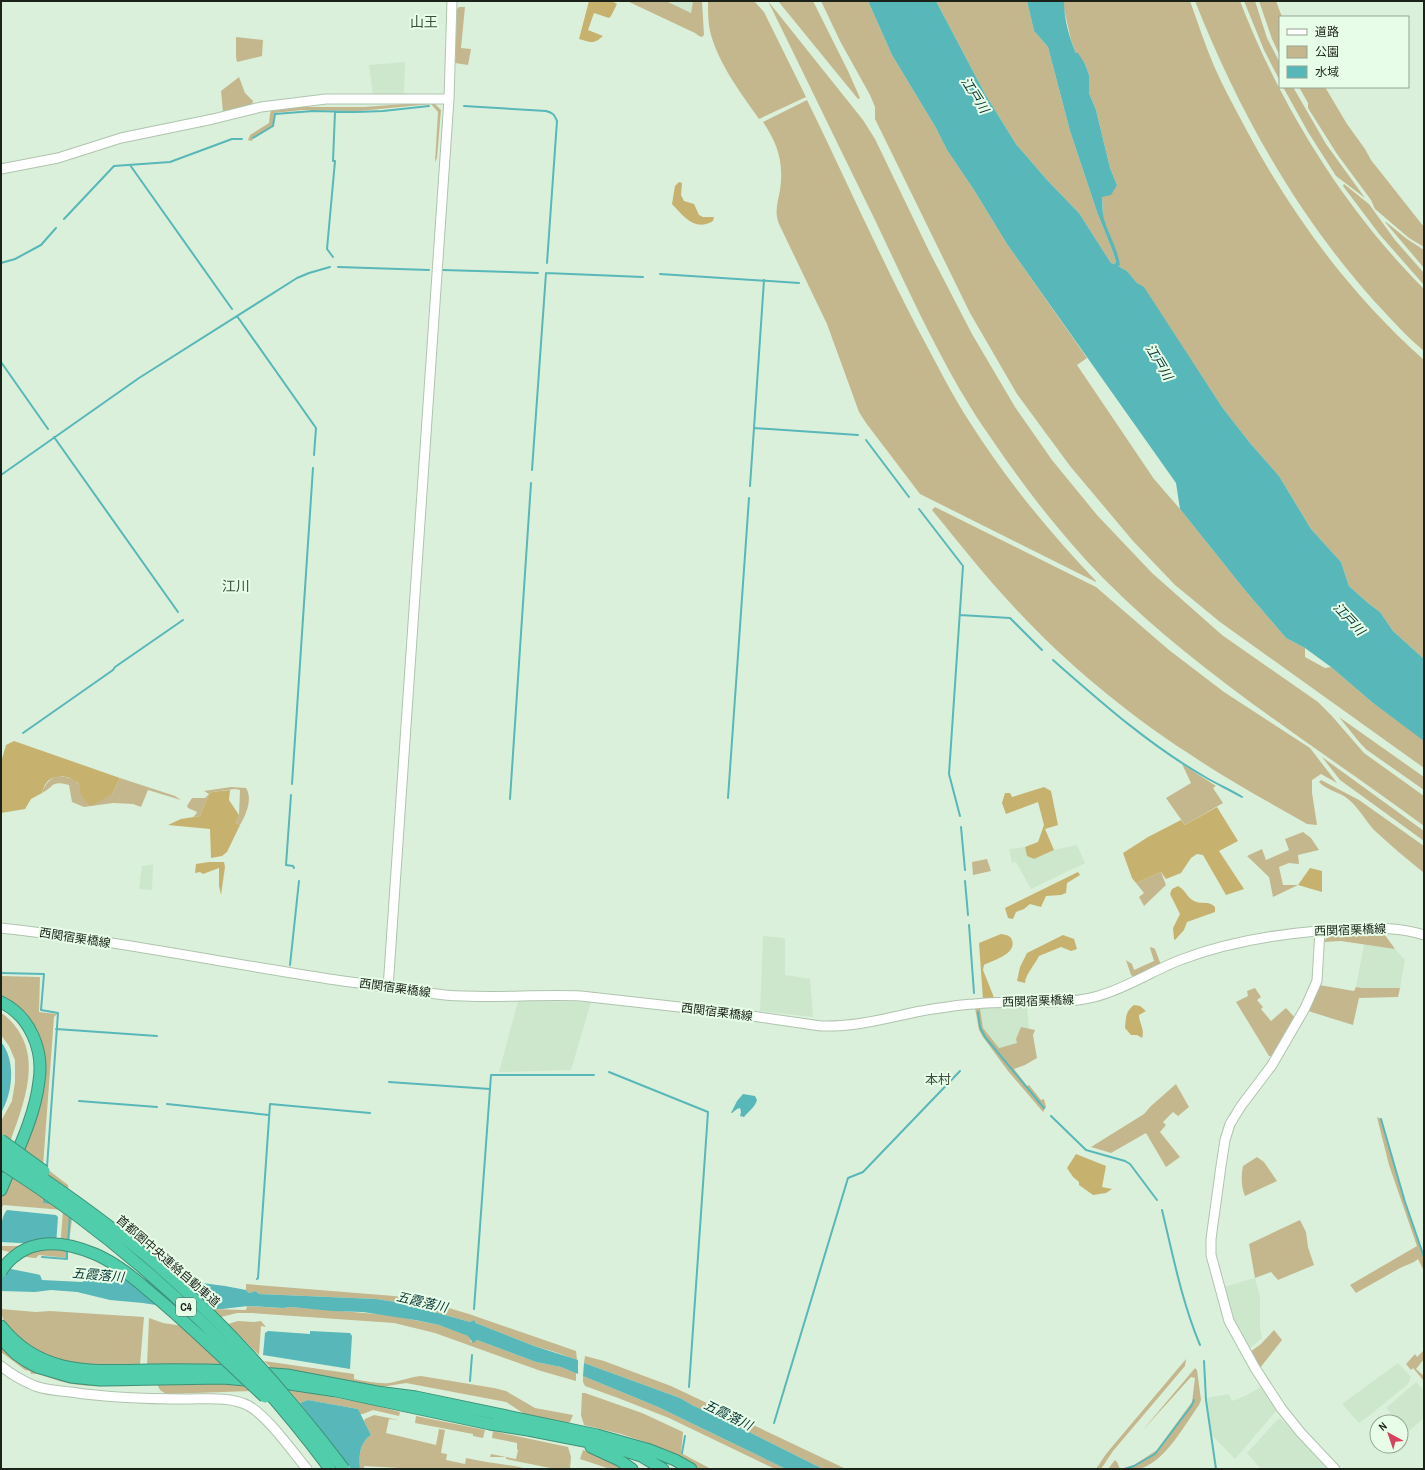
<svg xmlns="http://www.w3.org/2000/svg" width="1425" height="1470" font-family="'Archivo Narrow','Noto Sans JP',sans-serif">
<rect width="100%" height="100%" fill="#dbf0da"/>
<path fill="#cce7cb" d="M666,1H693L691,13Z
M405,62L404,95H373L369,65Z
M1077,845L1085,863L1031,889L1016,862L1012,863L1009,849L1025,847L1027,856L1034,859L1054,850Z
M153,864L152,890L139,889L142,865L145,866Z
M763,936L785,938V975L810,979L813,1017L760,1011Z
M1364,944L1395,949L1405,960L1400,988H1362L1356,987Z
M518,1001L591,1002L571,1070L499,1072Z
M1027,1006L1029,1029L1021,1027L1017,1043L999,1048L983,1028L980,1008Z
M1255,1278L1260,1297V1328L1262,1338L1249,1349L1234,1323L1224,1287Z
M1398,1363L1411,1377L1408,1384L1370,1415L1359,1423L1342,1404Z
M1416,1382L1424,1390V1418L1408,1432L1401,1425V1422H1399L1386,1408Z
M1261,1387L1277,1410L1235,1459L1212,1435L1207,1398L1229,1394L1232,1401L1245,1396Z
M1278,1419H1281L1327,1469H1261L1247,1453Z"/>
<path fill="#c4b78d" d="M627,1H666L691,13L693,1H702L704,35L702,37L699,36L695,33Z
M708,1H754L764,12L806,97L759,119C741,93 720,66 711,35C708,25 708,12 708,1Z
M768,1L863,120L875,139L929,251L972,334L1015,407L1052,460L1097,515L1152,573L1222,635L1318,702L1331,715L1364,753L1424,796V826C1316,746 1199,675 1103,578C1063,537 1027,491 995,444C987,432 978,420 971,408C934,348 905,283 875,220C839,147 804,74 768,1Z
M778,1H813L848,71L860,98L858,99Z
M821,1H868L892,55L936,128L947,150L974,190L1007,244L1087,358L1077,365L1154,479L1180,509L1244,589L1286,638L1305,648V657L1325,668L1331,667L1373,703L1424,740V768L1220,622L1175,585L1133,541L1070,466L1017,394L970,313L877,123L875,119V107L870,95L840,41Z
M936,1H1027L1034,31L1048,47L1070,131L1097,212L1113,252L1116,262L1114,264L1111,263L1079,213L1048,181L1016,144L985,94Z
M1064,1H1190C1198,23 1205,45 1214,66C1224,89 1236,110 1247,131C1293,217 1351,295 1424,360V659L1393,631L1380,612L1368,603L1349,586L1341,562L1311,529L1279,476L1250,443L1222,407L1144,288L1137,283L1127,271L1118,266L1103,217C1103,210 1103,204 1102,197L1117,185L1110,168L1096,110L1089,93V75L1085,64L1076,53L1071,40L1064,9Z
M1195,1H1240C1280,105 1345,210 1424,289V351C1406,336 1391,319 1375,302C1296,214 1238,110 1195,1Z
M1244,1H1255L1267,38L1280,63V81L1264,50Z
M1259,1H1276L1282,17H1280V56L1272,39Z
M459,7H465L461,48L471,49L468,65L455,63L457,9Z
M236,37L263,40L262,56L237,62L236,57Z
M239,77L245,93L253,101L252,105L223,112L221,91Z
M1283,87H1293L1326,144L1365,198L1336,176L1308,132Z
M1299,87H1325L1347,124L1365,149L1371,160L1424,227V247L1409,238L1375,209L1371,200L1337,154L1308,108V103Z
M807,100C848,184 885,268 929,350C942,374 954,398 969,421C1005,478 1049,532 1096,581V582L920,494L866,423L859,412L827,324L779,224C774,212 778,202 780,190C784,163 778,144 763,122Z
M433,102L441,110L437,158L435,162L438,112L431,104L359,111L302,110L274,113L273,126L253,138L252,141L248,140L250,135L269,123L270,114L273,107H364Z
M1344,184L1369,204L1395,240L1424,273V285L1380,235L1343,186Z
M1385,222H1386L1407,239L1424,250V268Z
M935,507L1096,587L1169,650L1224,692L1310,748L1337,783L1321,774L1312,780V793L1317,825L1307,824C1267,801 1226,779 1188,753C1125,712 1065,662 1014,607C985,576 959,543 932,510Z
M1339,717L1424,777V790L1367,750L1360,743Z
M1322,757L1424,831V841L1340,780Z
M1182,764L1216,786L1213,788L1223,803L1185,825L1166,798L1191,783Z
M55,776C64,776 75,778 80,786L112,794L120,778L175,796L181,800L148,790L141,807L133,804L113,803L84,807L72,802L69,785C51,780 54,787 42,793C44,786 48,781 55,776Z
M1321,780L1359,800L1424,846V873C1407,859 1390,845 1374,830C1365,820 1359,808 1348,799C1340,792 1326,790 1319,782Z
M231,787L246,788C253,799 246,815 240,825L236,823L239,815L240,790L235,789L212,792L209,794L200,816L193,817L196,814L197,812L188,808L187,806L192,798H205L209,794L204,791Z
M1303,832L1311,838L1319,850L1298,855L1299,864L1289,863L1279,867L1283,885H1298L1273,897L1269,877L1247,856L1262,849L1266,860L1289,850L1285,839Z
M987,859L991,871L973,875L972,862Z
M1161,872L1166,885L1144,906L1139,897L1144,893L1136,883Z
M1334,934L1385,935L1395,949L1341,941L1323,942L1330,935Z
M1151,947L1155,949L1161,965L1135,978L1131,975L1126,960L1132,964L1134,970L1154,961L1150,948Z
M1,976L40,977L39,1012L57,1014L54,1017L43,1166L68,1185L72,1219L67,1258L39,1255L36,1258C24,1258 13,1252 1,1250V1246H19L60,1250L63,1210L3,1205L1,1211V1199L20,1150L41,1085L24,1013L12,1002L1,997Z
M1319,985L1354,991L1356,987L1362,988H1400L1398,997L1359,998L1353,1025L1308,1011Z
M1255,988L1261,997L1257,1000L1263,1007L1261,1009L1271,1021L1286,1008L1296,1019L1272,1056H1269L1236,1002L1248,996L1247,991Z
M975,1008H980L983,1028L999,1048L1017,1043L1016,1039L1021,1027L1035,1030L1033,1035L1037,1058L1025,1065L1014,1069L1027,1086L1029,1085L1041,1100L1044,1099L1046,1107L1043,1112L1008,1071L983,1037L979,1030Z
M1,1013C8,1017 14,1024 18,1030C41,1064 22,1108 10,1142L1,1136V1121L12,1101L15,1082V1060L9,1046L1,1035Z
M1176,1084L1189,1107L1178,1116L1173,1112L1163,1122L1166,1125L1160,1132L1180,1157L1166,1167L1146,1133L1111,1153L1091,1147L1144,1114L1151,1106Z
M1377,1117L1381,1119L1405,1202L1424,1257V1271L1418,1259L1414,1262L1400,1268L1356,1293L1350,1285L1417,1246L1389,1165Z
M1257,1157L1264,1162L1277,1181L1245,1196C1241,1186 1241,1176 1243,1166Z
M1300,1220L1306,1232L1308,1247L1314,1265L1278,1280L1271,1272L1255,1278L1249,1244Z
M246,1284L394,1296L425,1301L469,1314L576,1351L577,1360L555,1352L534,1346L476,1323L474,1320L470,1322L402,1303L376,1299L259,1294L256,1291L249,1293L246,1290Z
M247,1306L283,1308L291,1307L389,1315L439,1325L469,1336L471,1342L477,1340L536,1362L561,1367L576,1373V1381L541,1371L435,1333L394,1323L251,1313H237L221,1317L213,1309L246,1310Z
M1,1309L36,1312L50,1311L144,1317L140,1365C102,1366 62,1369 29,1348C24,1345 20,1339 16,1335C9,1328 1,1320 1,1309Z
M149,1318L163,1323L183,1326L225,1365H147Z
M238,1321L254,1322L261,1321L266,1327L261,1326L259,1355L228,1324Z
M1274,1330L1282,1340L1260,1368L1250,1352L1261,1344Z
M1,1345C10,1353 20,1362 30,1368C53,1383 110,1382 139,1385L137,1386C112,1386 87,1388 63,1382C55,1380 37,1372 31,1374L30,1371L25,1370L1,1352Z
M1424,1350V1359L1416,1369L1424,1376V1381L1413,1368L1411,1370L1406,1364L1415,1354L1417,1357Z
M585,1356L604,1361L671,1386L846,1469H823L727,1421L694,1406L680,1398L584,1363Z
M1186,1359L1185,1366L1113,1451L1101,1469H1096L1106,1454Z
M264,1361L354,1374V1379C365,1381 378,1384 389,1383C400,1381 410,1377 421,1376L494,1388L506,1391L535,1408L573,1415L570,1422L568,1423L526,1415L506,1402L406,1383L381,1387L271,1368Z
M1195,1368L1197,1370L1201,1400L1199,1405C1184,1426 1166,1460 1142,1468C1133,1470 1117,1469 1108,1469L1115,1460L1117,1462L1120,1469L1134,1465L1157,1450L1192,1402L1195,1378L1191,1377L1142,1431Z
M583,1376L658,1407L786,1469H775L669,1418L618,1398L585,1386L583,1382Z
M156,1382L244,1384L251,1391L166,1394L160,1390Z
M288,1389L369,1404L400,1412L399,1416L373,1410L363,1414H360L358,1409L308,1400L300,1403Z
M582,1393H585L642,1413L683,1432L681,1453L711,1469H700L673,1453L648,1443L621,1434L584,1425L581,1415Z
M374,1415L399,1420L389,1419L386,1433L436,1445L439,1429L445,1430L441,1453L447,1454L446,1460L465,1464L466,1458C487,1463 508,1464 528,1469H418L364,1466V1469H360C359,1456 359,1443 371,1435L364,1421L365,1419Z
M416,1416L485,1430L483,1438L473,1436V1434L415,1423Z
M493,1431L568,1447L571,1457L570,1469H555L506,1459V1457H490L491,1454L516,1459L518,1450L517,1449V1443L492,1438Z
M583,1450L606,1458L624,1469H610L580,1459Z"/>
<path fill="#c7b16f" d="M589,1H612L617,4L611,16L609,18L594,13L588,30L603,36C593,45 590,42 579,39Z
M679,182L682,183L681,195L684,201L694,204L699,215L703,217H714L713,221C695,232 683,216 672,204L675,186Z
M14,741L120,778L112,794L91,806C88,803 83,799 81,794C79,791 81,786 78,783C76,781 72,780 70,778C55,773 45,779 42,793L31,799L25,809L1,813V762L6,745Z
M1044,787L1051,791L1058,825L1045,829L1054,850L1034,859L1027,856L1025,847L1038,842L1044,825L1038,802L1006,814L1002,803L1005,793H1010L1012,797Z
M230,790L229,800L239,815L236,823L240,825L227,852L222,856L211,858L210,829L168,825L181,819L200,816L209,794L212,792Z
M1217,807L1238,841L1219,851L1244,889L1226,895L1203,855L1197,854L1191,858L1181,873L1166,879L1161,872L1136,883L1132,878L1123,853L1148,837L1181,820L1185,825Z
M209,862H224L225,867L221,895L219,886V868L203,874L200,872L195,873L196,864Z
M1310,868L1322,871V892L1298,885Z
M1078,872L1080,875L1067,883L1066,893L1061,895L1046,896L1041,907L1030,904L1024,909L1016,912L1013,919L1008,918L1005,908Z
M1178,886C1185,889 1187,898 1194,901C1201,905 1209,900 1215,907V912L1187,922L1184,930L1175,940L1174,939L1173,928L1180,914L1170,894L1172,889Z
M1001,934C1006,935 1010,935 1012,940C1017,954 994,960 984,965L983,970L995,1000H983L979,943Z
M1063,935L1074,939L1077,949L1071,951L1061,947L1039,956C1035,965 1026,973 1025,983L1017,981L1020,967L1027,953Z
M1134,1005L1140,1006L1146,1011L1139,1015C1139,1023 1145,1029 1142,1038L1137,1035H1131L1125,1028C1126,1018 1125,1012 1134,1005Z
M1076,1154L1106,1166L1102,1187L1112,1189L1106,1193L1093,1195L1079,1185V1182L1073,1177L1067,1168Z"/>
<path fill="#58b7b9" d="M868,1H936L985,94L1016,144L1048,181L1079,213L1111,263L1114,264L1116,262L1113,252L1097,212L1070,131L1048,47L1034,31L1027,1H1064C1064,19 1069,37 1076,53H1078L1085,64L1089,75V93L1096,110L1110,168L1117,185L1111,195L1102,197C1103,204 1102,212 1104,219C1109,236 1117,247 1120,265L1118,266L1127,271L1137,283L1144,287L1222,407L1250,443L1279,476L1311,529L1341,562L1349,586L1368,603L1380,612L1393,631L1424,659V741L1373,703L1331,667L1305,648L1286,638L1244,589L1180,509L1176,483L1007,244L974,190L947,150L936,128L892,55Z
M1,1042C16,1060 13,1093 1,1113Z
M743,1094L755,1096L757,1100C755,1107 748,1112 744,1117L740,1116L741,1112L740,1108L737,1109L732,1113H731L737,1101Z
M7,1210L56,1215L58,1217L56,1245L1,1242C1,1232 0,1218 7,1210Z
M1,1267L36,1274L40,1275L42,1280L82,1282L89,1279L113,1278L187,1281L225,1286L246,1290L249,1293L256,1291L259,1294L376,1299L402,1303L470,1322L474,1320L476,1323L534,1346L578,1360V1374L561,1367L536,1362L477,1340L473,1343L468,1336L439,1325L415,1320L363,1312L332,1311L291,1307L283,1308L248,1306L222,1309L175,1308L143,1303L110,1300L77,1292L51,1290L35,1292L1,1291Z
M268,1331L310,1334V1331L350,1333L352,1336L350,1369L263,1355L265,1333Z
M584,1363L680,1398L694,1406L727,1421L823,1469H786L658,1407L583,1376Z
M308,1400L358,1409L371,1435C359,1443 359,1456 360,1469H351L300,1403Z"/>
<g fill="none" stroke-linecap="round" stroke-linejoin="round">
<path stroke="#58b7b9" stroke-width="2" d="M464,106L546,111C553,113 554,114 557,121L547,263
M253,138L273,126L275,114L313,111L356,112L383,111L429,106
M130,165L232,309
M64,219L114,166L170,162L232,139H242
M333,257L327,249L335,161H333L335,112
M1,263L15,259L41,245L56,228
M338,267L429,270
M443,270L538,273
M546,273L643,277
M660,274L799,283
M764,280L754,428L858,435
M237,316L316,428L314,455
M1,362L48,429
M54,437L178,612
M866,440L909,497
M532,470L546,273
M1,475L139,378L297,278L309,273L330,267
M750,486L754,428
M919,509L963,566L949,774L960,816
M960,615L1010,618L1042,650
M1053,660C1101,702 1149,745 1205,777C1217,784 1230,790 1242,797
M23,733L113,670L115,667L183,620
M292,784L313,468
M291,795L286,865L293,866L294,868
M728,798L749,498
M510,799L531,483
M961,827L965,870
M965,881L968,915
M969,925L974,993
M290,965L299,881
M1,973L44,974L41,1010L58,1013L47,1167
M978,1012L980,1027L985,1037L1044,1108
M56,1029L157,1036
M609,1072L708,1112L689,1387
M389,1082L490,1089L474,1309
M490,1089L491,1075H594
M79,1101L157,1107
M167,1104L269,1115
M1051,1116L1086,1150L1125,1161L1130,1164L1157,1200
M1381,1119L1405,1202L1424,1257
M44,1198V1202L51,1203
M1162,1210C1173,1256 1182,1302 1200,1345
M68,1242L70,1215
M42,1257L67,1259V1249
M257,1279L258,1278L270,1104L370,1113
M1204,1361L1206,1400L1216,1469
M470,1381L472,1355
M774,1423L848,1178L863,1172L960,1071
M682,1453L685,1436
M1125,1469L1134,1466L1155,1454L1192,1405L1194,1400"/>
<g stroke="#afc4ae" stroke-width="11">
<path id="secondary" d="M1,169L58,158L121,138L213,119L261,107L326,99H449
M1,928C111,940 220,962 329,979C368,984 406,991 445,995C490,999 536,994 581,996L724,1012L821,1026C857,1027 887,1018 921,1011C939,1008 956,1005 974,1004C1013,999 1059,1007 1098,996C1127,988 1152,971 1180,960C1235,939 1295,931 1353,929C1378,928 1400,927 1424,935
M1320,930L1317,981L1305,1008L1272,1065L1241,1106L1230,1124L1225,1140L1221,1166L1211,1239V1255L1229,1321L1255,1368L1281,1408L1301,1433L1335,1469
M388,988L449,99L452,1
M1,1366C11,1374 23,1381 35,1386C46,1390 59,1391 71,1392C109,1398 147,1399 186,1399C206,1399 231,1396 249,1406C269,1418 292,1451 307,1469"/>
</g>
<g stroke="#3d9178" stroke-width="13">
<path id="highway" d="M1,1002C30,1016 44,1050 39,1081C35,1118 15,1156 1,1190
M1,1326C40,1376 92,1371 149,1370C180,1369 212,1370 243,1371
M1,1339L16,1354L26,1361L37,1367L71,1377L100,1380L223,1378L290,1384L336,1391L490,1424L528,1430L610,1446L641,1456L663,1469
M260,1373L287,1375L377,1392L416,1397L597,1435L650,1450L675,1460L691,1469
M591,1447L619,1460L632,1469"/>
</g>
<use href="#secondary" stroke="#fff" stroke-width="9"/>
<use href="#highway" stroke="#50cdaa" stroke-width="11"/>
<g stroke="#3d9178" stroke-width="13" stroke-linecap="butt">
<path id="highway-bridge" d="M1,1140L44,1171
M1,1151C51,1183 98,1216 144,1254C219,1317 285,1391 344,1469
M1,1163C128,1244 240,1348 330,1469
M1,1272C6,1262 17,1253 28,1248C50,1239 74,1245 95,1254C116,1263 134,1278 150,1292C190,1325 227,1362 265,1397"/>
</g>
<use href="#highway-bridge" stroke="#50cdaa" stroke-width="11"/>
</g>
<g text-anchor="middle" dominant-baseline="central" stroke-width="4" stroke-linejoin="round" paint-order="stroke">
<rect fill="#e8fde7" stroke="#586458" stroke-width="1" x="176" y="1298" width="20" height="18" rx="3"/>
<g font-size="11" font-weight="bold" fill="#1a221a">
<text x="186" y="1307">C4</text>
</g>
<g font-size="12" fill="#1a221a" stroke="#e8fde7">
<text transform="translate(1350 930) rotate(-2)">西関宿栗橋線</text>
<text transform="translate(75 938) rotate(9)">西関宿栗橋線</text>
<text transform="translate(395 988) rotate(8)">西関宿栗橋線</text>
<text transform="translate(1038 1001) rotate(-2)">西関宿栗橋線</text>
<text transform="translate(717 1012) rotate(7)">西関宿栗橋線</text>
<text transform="translate(168 1261) rotate(41)">首都圏中央連絡自動車道</text>
</g>
<g font-size="13" font-style="italic" fill="#043435" stroke="#e8fde7">
<text transform="translate(975 95) rotate(58)">江戸川</text>
<text transform="translate(1159 362) rotate(59)">江戸川</text>
<text transform="translate(1349 619) rotate(47)">江戸川</text>
<text transform="translate(98 1275) rotate(5)">五霞落川</text>
<text transform="translate(422 1302) rotate(13)">五霞落川</text>
<text transform="translate(728 1415) rotate(26)">五霞落川</text>
</g>
<g font-size="13" fill="#3b4d3b" stroke="#e8fde7">
<text x="938" y="1079">本村</text>
</g>
<g font-size="14" fill="#3b4d3b" stroke="#e8fde7">
<text x="424" y="22">山王</text>
<text x="236" y="586">江川</text>
</g>
</g>
<rect width="1425" height="1470" fill="none" stroke="#1a221a" stroke-width="4"/>
<rect x="1279" y="16" width="130" height="72" fill="#e8fde7" stroke="#96a595"/>
<rect x="1287" y="29" width="20" height="6" fill="#ffffff" stroke="#96a595"/>
<text x="1315" y="36" font-size="12" fill="#1a221a">道路</text>
<rect x="1287" y="46" width="20" height="12" fill="#c4b78d" stroke="#96a595"/>
<text x="1315" y="56" font-size="12" fill="#1a221a">公園</text>
<rect x="1287" y="66" width="20" height="12" fill="#58b7b9" stroke="#96a595"/>
<text x="1315" y="76" font-size="12" fill="#1a221a">水域</text>
<g transform="translate(1389 1434) rotate(320)"><circle r="19" fill="#e8fde7" stroke="#96a595"/>
<path d="M0-3L7 15L0 10L-7 15Z" fill="#d44460"/>
<text y="-6" font-size="11" font-weight="bold" text-anchor="middle" fill="#1a221a">N</text>
</g>
</svg>
